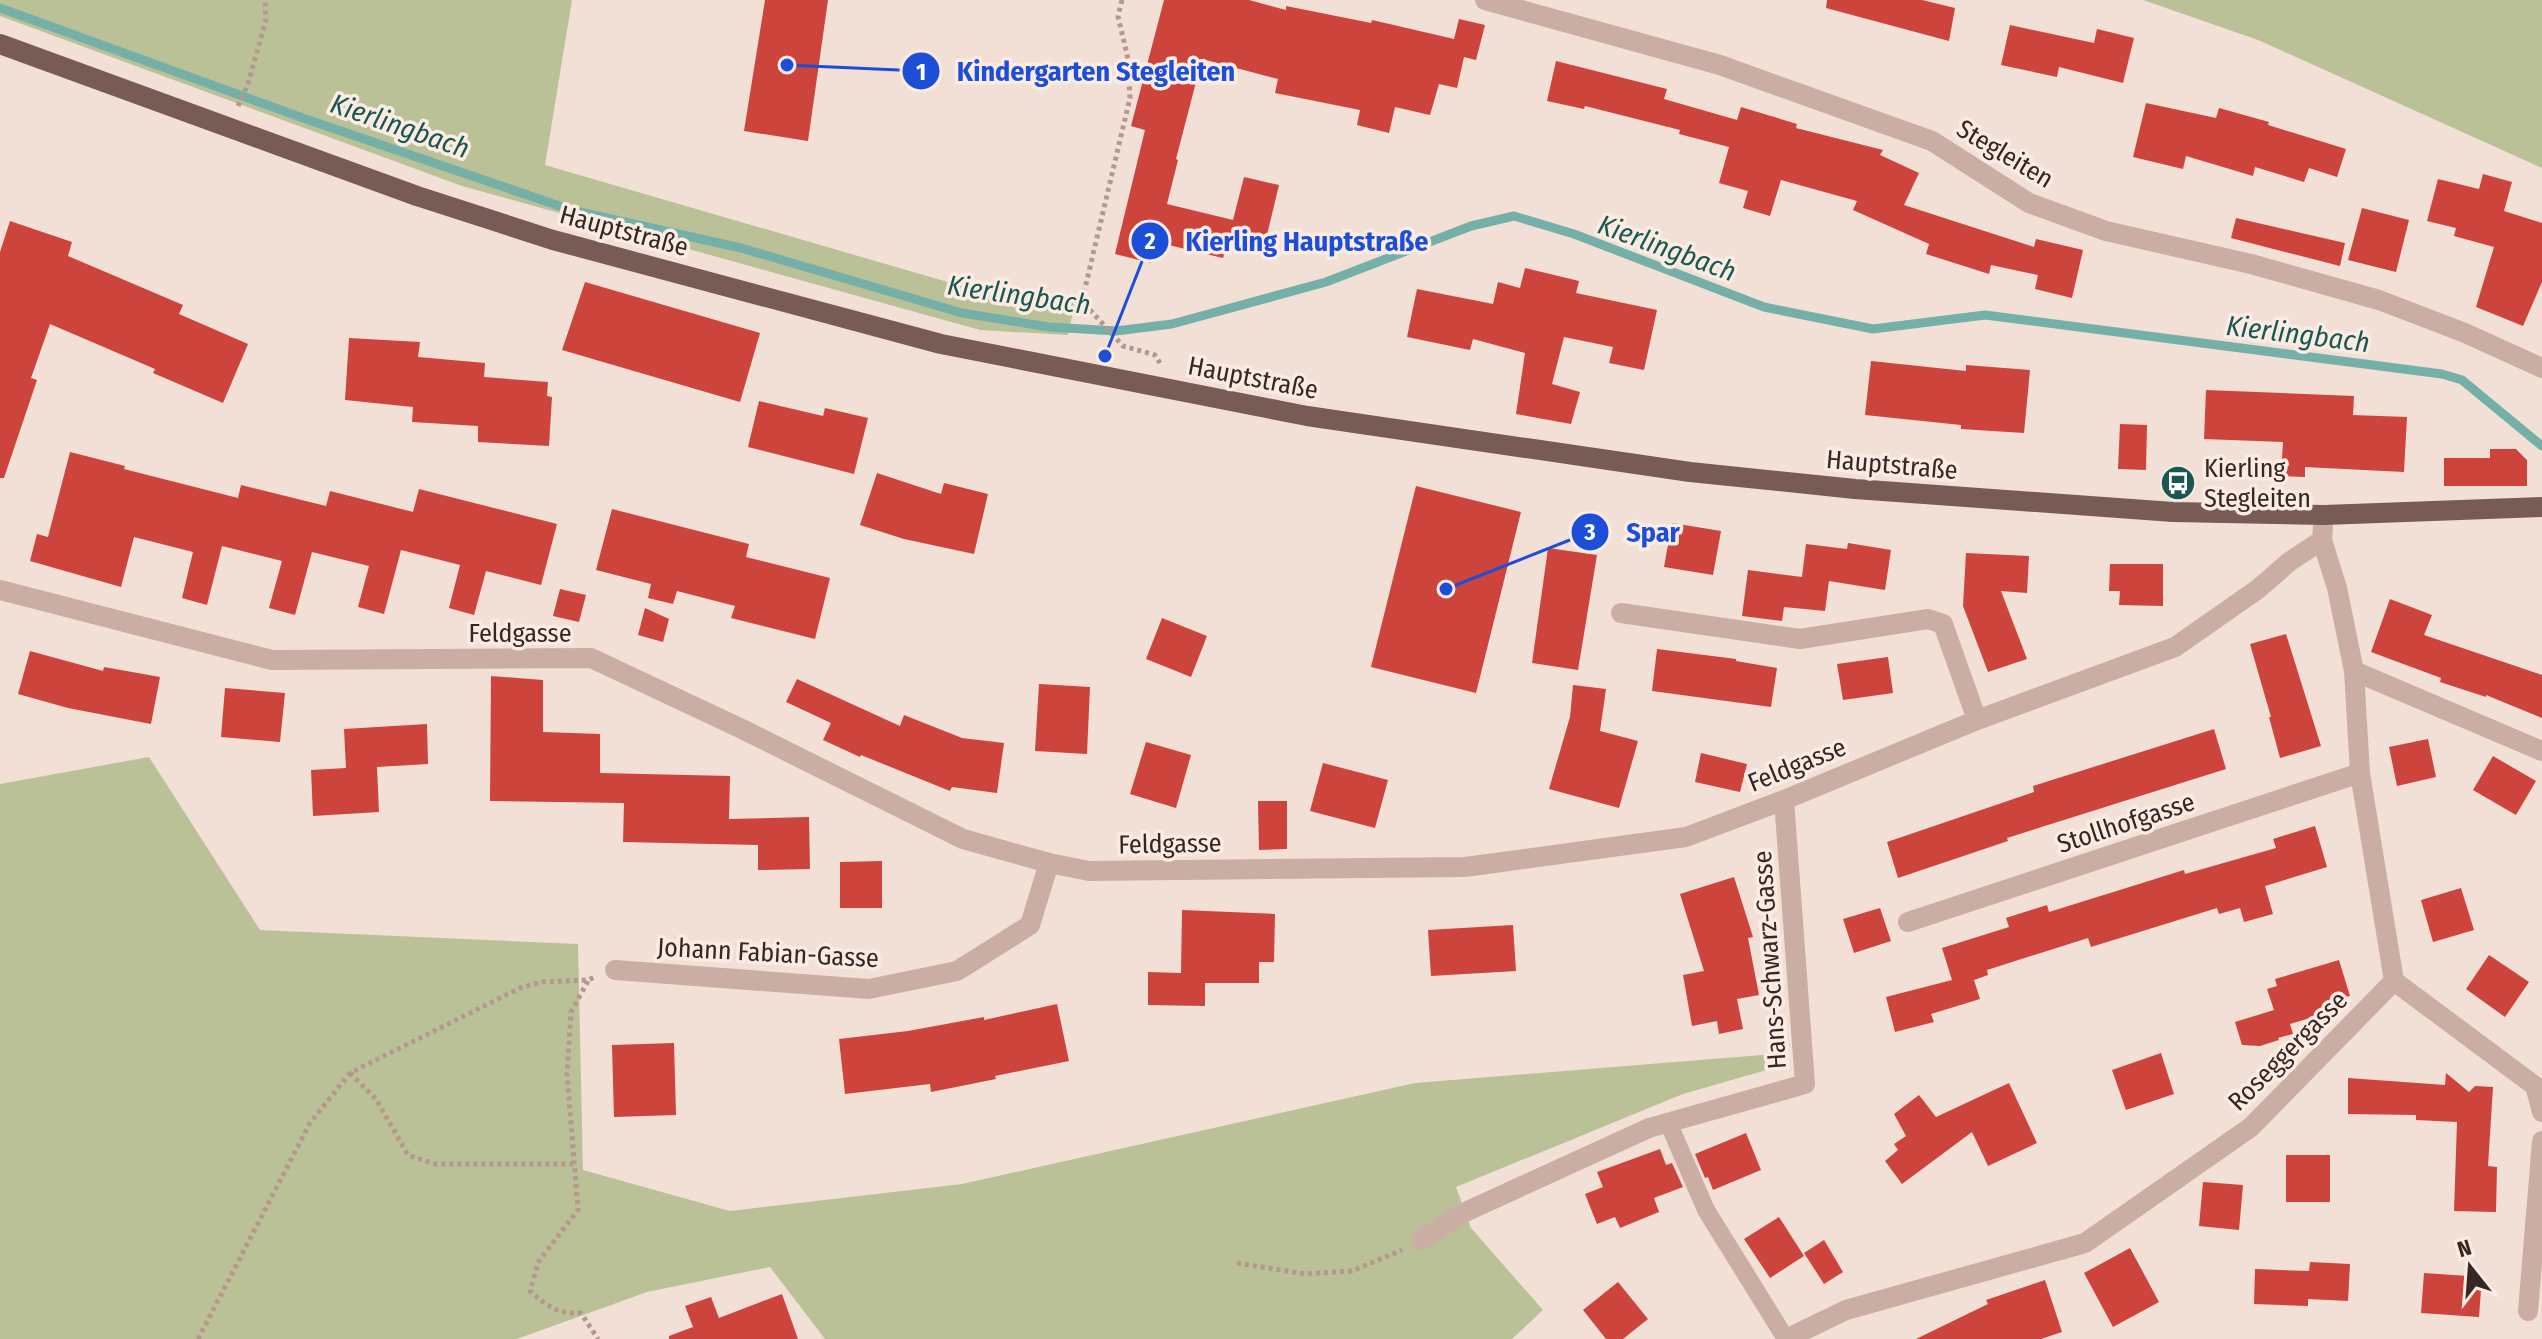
<svg xmlns="http://www.w3.org/2000/svg" width="2542" height="1339" font-family="'Fira Sans Condensed',sans-serif">
<rect width="100%" height="100%" fill="#f2e0d7"/>
<path fill="#bbc197" d="M0,0H572L545,165L982,292L1075,302L1068,335L980,330L462,186L0,16Z
M2143,0H2542V168L2258,40Z
M149,757L260,930L578,944L583,1170L730,1211L962,1184L1415,1083L1785,1053L1777,1067L1683,1094L1456,1187L1471,1228L1543,1310L1512,1339H825L770,1267L647,1292L517,1339H0V784Z"/>
<g fill="none" stroke-linecap="round" stroke-linejoin="round">
<path stroke="#75b0a8" stroke-width="9" d="M0,8L303,118L571,210L741,248L962,313L1049,327L1116,331L1172,324L1326,282L1471,226L1514,216L1574,234L1764,307L1873,329L1985,315L2442,374L2462,380L2542,446"/>
</g>
<path fill="#cc443c" d="M765,0H828L808,141L744,131Z
M1164,0H1249L1286,10V6L1371,23L1372,20L1454,39L1459,19L1485,25L1476,60L1464,57L1457,88L1439,84L1430,115L1395,107L1389,133L1357,125L1360,110L1275,93L1278,79L1202,59L1176,159L1178,160L1167,204L1233,220L1244,177L1279,185L1266,239L1248,235L1245,249L1227,245L1223,258L1156,242L1151,263L1115,254L1145,130L1131,126Z
M1827,0H1922L1955,8L1949,41L1826,8Z
M2010,25L2094,43L2097,29L2134,38L2123,83L2059,67L2057,77L2001,65Z
M1556,61L1667,89L1664,99L1737,120L1741,107L1797,124L1796,128L1883,150L1880,155L1919,173L1904,205L2034,247L2036,239L2083,250L2072,298L2035,289L2038,275L1991,265L1989,274L1926,254L1929,244L1853,210L1857,201L1781,180L1770,216L1743,208L1748,191L1719,183L1729,147L1679,134L1680,130L1585,106L1584,109L1547,101Z
M2146,103L2216,118L2219,108L2269,122L2268,125L2346,149L2337,177L2309,168L2304,182L2255,167L2253,176L2186,156L2183,169L2133,157Z
M2483,174L2512,182L2504,211L2542,223V282L2523,326L2476,307L2494,247L2454,236L2456,228L2427,221L2438,179L2479,189Z
M2362,208L2409,220L2396,272L2348,260Z
M2236,218L2345,243L2340,266L2231,238Z
M10,221L72,242L68,256L183,305L179,314L248,344L223,403L153,373L155,369L50,324L31,378L37,380L4,478H0V252Z
M1525,268L1579,281L1576,293L1657,310L1644,370L1609,363L1613,347L1564,337L1552,384L1580,392L1571,424L1516,414L1525,353L1473,339L1470,350L1407,337L1417,289L1493,304L1498,282L1520,288Z
M585,282L760,333L740,402L562,350Z
M349,338L420,342L418,357L485,363L484,377L548,382L547,396L552,397L549,446L478,442V426L412,422L413,407L345,400Z
M1871,361L1966,371V365L2030,370L2024,433L1961,429V425L1865,415Z
M2206,390L2354,396L2353,415L2407,417L2404,472L2305,467V477L2281,476L2283,442L2204,439Z
M759,401L823,416L825,408L868,418L854,474L748,447Z
M2120,424L2147,425L2146,470L2118,469Z
M2490,449H2516L2527,460V486H2444V458H2490Z
M70,452L125,466L124,469L238,498L241,485L326,506L330,491L413,512L419,489L557,524L541,585L486,571L474,615L449,608L460,565L401,550L384,614L358,607L369,566L312,552L295,615L269,608L282,561L222,546L207,605L182,598L193,552L134,537L121,587L30,561L37,534L48,537Z
M877,473L941,494L944,483L988,494L974,554L904,539L860,525Z
M1416,486L1521,512L1476,693L1371,667Z
M612,509L749,544L746,557L830,578L815,639L731,618L735,606L677,591L673,604L648,598L651,584L596,570Z
M1672,523L1721,531L1713,575L1664,567Z
M1848,543L1891,550L1885,590L1829,581L1825,611L1784,607L1782,621L1742,616L1748,570L1802,577L1806,544L1847,549Z
M1548,548L1597,555L1578,670L1532,663Z
M1966,553L2029,556L2027,593L2001,591L2027,659L1988,672L1963,606Z
M2110,564H2163V606L2119,605L2120,591H2109Z
M560,589L586,595L579,622L553,616Z
M2390,599L2432,615L2424,635L2542,675V718L2486,695V697L2440,682L2441,678L2371,652Z
M645,608L669,619L663,642L638,635Z
M1162,618L1207,636L1191,677L1146,659Z
M2286,634L2321,746L2280,758L2269,717H2271L2250,644Z
M1657,649L1736,659V661L1777,668L1771,707L1652,691Z
M30,651L103,671L104,667L160,677L151,724L68,708L18,694Z
M1888,657L1893,693L1843,700L1837,664Z
M491,676L543,680V732L600,734V773L730,776L729,819L809,817L810,869L758,870V845L623,842L624,803L490,801Z
M797,679L900,726L904,715L962,738L1004,743L997,793L952,787L950,791L861,755L860,757L823,740L831,723L786,702Z
M1039,684L1090,687L1087,754L1035,751Z
M1573,685L1606,689L1600,731L1638,741L1619,808L1549,789L1570,717Z
M225,688L285,693L280,742L221,737Z
M427,724L428,764L377,767L379,812L313,816L311,770L346,768L344,729Z
M2214,729L2226,769L2007,838L2008,841L1898,878L1887,842L2034,792L2033,786Z
M2428,739L2436,777L2397,786L2389,747Z
M1146,742L1191,755L1176,808L1130,794Z
M1701,753L1747,764L1740,792L1695,782Z
M2493,756L2536,781L2516,815L2473,790Z
M1323,763L1388,780L1375,828L1310,811Z
M1258,801H1287V849L1259,850Z
M2315,826L2327,867L2265,886L2273,914L2244,922L2240,908L2219,914L2217,908L2091,947L2088,938L1987,970L1988,975L1974,980L1980,999L1931,1014L1934,1022L1895,1032L1886,997L1952,980L1942,948L2009,927L2006,918L2047,905L2049,912L2184,870L2185,874L2276,848L2273,839Z
M882,861V908H840V862Z
M1734,877L1753,937L1748,938L1759,995L1737,999L1743,1029L1719,1034L1717,1021L1692,1026L1683,975L1704,971L1680,894Z
M2461,888L2474,930L2433,942L2421,900Z
M1880,908L1891,941L1854,953L1843,919Z
M1182,910L1275,914L1274,962H1259V983H1205V1006L1148,1005V972L1181,973Z
M1513,925L1516,971L1431,976L1428,930Z
M2489,955L2529,982L2505,1017L2466,989Z
M2339,960L2350,996L2334,1000L2337,1010L2290,1024L2293,1034L2278,1038L2279,1040L2260,1046L2242,1045L2235,1022L2274,1010L2267,989L2277,986L2275,979Z
M1057,1004L1069,1061L995,1076L996,1079L931,1092L930,1084L845,1094L839,1039L908,1031L984,1017V1020Z
M674,1043L676,1115L614,1117L612,1045Z
M2161,1053L2174,1094L2126,1110L2112,1070Z
M2446,1073L2469,1092L2475,1086L2493,1087L2488,1166L2497,1167L2496,1212L2454,1211L2457,1122L2416,1120V1115L2348,1114V1078L2445,1085Z
M2009,1083L2037,1143L1988,1166L1972,1132L1902,1184L1885,1161L1898,1150L1894,1144L1906,1136L1894,1114L1919,1095L1936,1117Z
M1746,1133L1761,1170L1713,1190L1708,1177L1705,1178L1695,1154Z
M1660,1149L1666,1165L1672,1163L1683,1187L1654,1198L1659,1212L1620,1228L1615,1217L1597,1224L1585,1194L1603,1187L1597,1172Z
M2286,1155H2330V1202H2286Z
M2203,1182L2243,1185L2239,1230L2199,1226Z
M1779,1217L1804,1256L1770,1278L1744,1239Z
M1824,1240L1843,1272L1824,1284L1804,1253Z
M2130,1248L2159,1302L2113,1327L2084,1273Z
M2310,1262L2350,1264L2348,1301L2308,1299V1306L2254,1304L2255,1269L2309,1271Z
M2424,1273L2482,1277L2479,1317L2421,1313Z
M2045,1280L2062,1332L2041,1339H1916L1988,1304L1986,1300Z
M1618,1282L1648,1319L1623,1339H1606L1583,1310Z
M782,1294L798,1339H669V1336L693,1327L685,1306L711,1297L719,1318Z"/>
<g fill="none" stroke-linecap="round" stroke-linejoin="round">
<path stroke="#b6978d" stroke-width="5" stroke-dasharray="4 4" stroke-linecap="butt" d="M1122,0L1118,16L1128,59L1130,98L1082,301L1123,346L1155,355L1160,363
M238,106L248,84L266,20L265,0
M588,981L571,1012L567,1074L578,1210L539,1261L530,1291C547,1306 557,1314 581,1313L598,1339
M350,1073L376,1099L408,1155L435,1164H573
M1237,1263L1306,1274L1352,1271L1402,1250
M198,1339L310,1123L350,1073L520,988L542,982L588,980L595,977"/>
<path stroke="#caaea3" stroke-width="18" d="M1668,1122L1706,1210L1786,1339"/>
<path stroke="#caaea3" stroke-width="20" d="M1485,0L1720,65L1932,141L2029,203L2106,231L2251,264L2379,300L2465,333L2542,368
M0,590L272,660L591,658L742,729L963,839L1049,863L1089,871L1465,867L1686,837L1784,800L1977,720L2175,647L2258,589L2289,562L2322,540
M1621,613L1800,639L1928,619L1943,624L1977,720
M2354,671L2542,751
M1908,922L2360,773
M615,970L869,989L957,971L1030,925L1049,863
M2394,981L2535,1086L2542,1112
M1421,1240L1463,1213L1649,1128L1805,1084L1784,800
M2528,1311L2542,1141
M1786,1339L1846,1310L2085,1243L2251,1127L2394,981L2360,773L2354,671L2337,588L2322,540L2323,527"/>
<path stroke="#785b55" stroke-width="20" d="M0,44L417,196L553,240L941,344L1307,416L1690,472L1855,489L2173,512L2324,515L2542,507"/>
</g>
<defs>
<g id="bus-disc" transform="scale(1.8)"><circle r="9.5" fill="#195850" stroke="#faebe3"/><path d="M-5-6H5V4H4V6H2V4H-2V6H-4V4H-5ZM-3.5-4V0h7V-4ZM-3.5 1.2v1.5H-2V1.2ZM2 1.2v1.5H3.5V1.2Z" fill="#fff"/></g>
</defs>
<g fill-rule="evenodd">
<use href="#bus-disc" x="2178" y="483"/>
</g>
<g text-anchor="middle" dominant-baseline="central" stroke-width="7" stroke-linejoin="round" paint-order="stroke">
<g font-size="26" fill="#352725" stroke="#faebe3">
<text transform="translate(2005 154) rotate(31)">Stegleiten</text>
<text transform="translate(624 231) rotate(15)">Hauptstraße</text>
<text transform="translate(1253 378) rotate(11)">Hauptstraße</text>
<text transform="translate(1892 465) rotate(5)">Hauptstraße</text>
<text x="520" y="633">Feldgasse</text>
<text transform="translate(1797 765) rotate(-22)">Feldgasse</text>
<text transform="translate(2126 823) rotate(-18)">Stollhofgasse</text>
<text transform="translate(1170 844) rotate(-1)">Feldgasse</text>
<text transform="translate(768 953) rotate(3)">Johann Fabian-Gasse</text>
<text transform="translate(1770 960) rotate(-94)">Hans-Schwarz-Gasse</text>
<text transform="translate(2288 1051) rotate(-45)">Roseggergasse</text>
</g>
<g font-size="26" fill="#352725" stroke="#faebe3" text-anchor="start">
<text x="2204" y="468">Kierling<tspan x="2204" dy="30">Stegleiten</tspan></text>
</g>
<g font-size="28" font-style="italic" fill="#195850" stroke="#faebe3">
<text transform="translate(400 126) rotate(19)">Kierlingbach</text>
<text transform="translate(1667 248) rotate(20)">Kierlingbach</text>
<text transform="translate(1019 295) rotate(8)">Kierlingbach</text>
<text transform="translate(2298 334) rotate(7)">Kierlingbach</text>
</g>
</g>
<path fill="none" stroke="#1d4ed8" stroke-width="3" d="M787 65L921 71M1105 356L1150 241M1446 589L1590 532"/>
<g fill="#1d4ed8" stroke="#faebe3" stroke-width="3">
<circle cx="787" cy="65" r="8"/>
<circle cx="1105" cy="356" r="8"/>
<circle cx="1446" cy="589" r="8"/>
<circle cx="921" cy="71" r="20"/>
<circle cx="1150" cy="241" r="20"/>
<circle cx="1590" cy="532" r="20"/>
</g>
<g font-size="24" text-anchor="middle" font-weight="bold" fill="#fff">
<text x="921" y="80">1</text>
<text x="1150" y="249">2</text>
<text x="1590" y="540">3</text>
</g>
<g font-size="28" text-anchor="middle" font-weight="bold" fill="#1d4ed8" stroke="#faebe3" stroke-width="7" stroke-linejoin="round" paint-order="stroke">
<text x="1096" y="81">Kindergarten Stegleiten</text>
<text x="1307" y="251">Kierling Hauptstraße</text>
<text x="1653" y="542">Spar</text>
</g>
<g transform="translate(2470 1267) rotate(343)" stroke="#faebe3" stroke-width="6" paint-order="stroke">
<path d="M0-6L14 30L0 20L-14 30Z" fill="#352725"/>
<text y="-12" font-size="22" font-weight="bold" text-anchor="middle" fill="#352725">N</text>
</g>
</svg>
